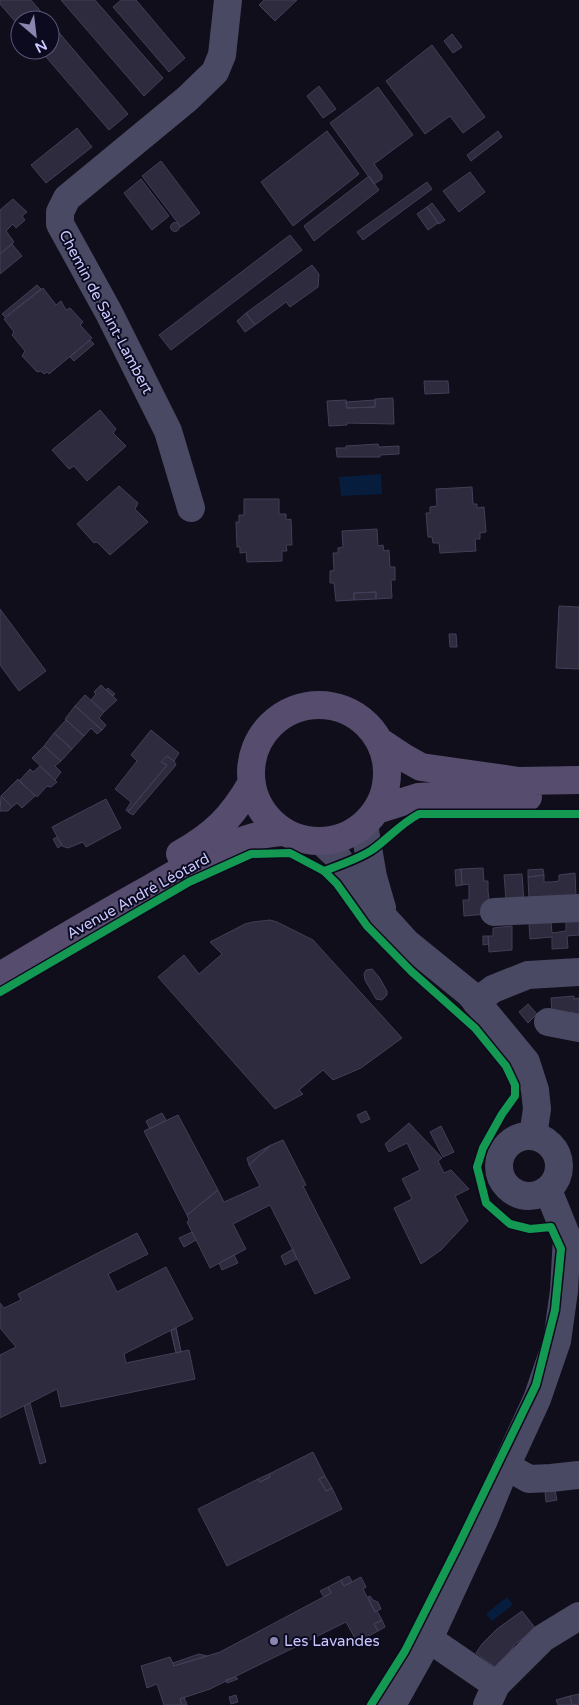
<svg xmlns="http://www.w3.org/2000/svg" width="579" height="1705" font-family="'Varela Round',sans-serif">
<rect width="100%" height="100%" fill="#100e1a"/>
<path fill="#071d3d" d="M381,474L382,494L341,496L339,477Z
M507,1597L513,1605L492,1621L487,1615V1613Z"/>
<path fill="#2d2b3d" stroke="#423f58" d="M0,0H31L48,20H20V27L0,4Z
M61,0H95L163,78L144,96Z
M121,0H136L185,58L169,72L113,7Z
M264,0H297L275,21L259,5Z
M50,22L128,114L109,130L40,50H50Z
M452,34L462,47L453,53L444,41Z
M432,45L485,117L463,133L450,116L425,134L386,81Z
M319,86L336,109L323,118L307,96Z
M378,87L413,135L374,164L382,175V179L374,184L330,123Z
M77,128L92,147L46,183L31,165Z
M327,131L359,174L293,226L261,182Z
M498,131L502,137L471,161L467,155Z
M161,161L200,213L181,227L142,176Z
M470,172L485,192L459,212L443,191Z
M369,176L379,190L314,241L304,226Z
M141,179L169,216L152,230L124,193Z
M427,182L432,189L363,240L357,232Z
M13,199L27,212L22,216L25,220L16,228L13,224L6,231L14,242L0,254V210Z
M432,203L445,220L439,224L427,207Z
M427,207L438,223L428,230L417,214Z
M170.5 227a4.5 4.5 0 1 1 9 0a4.5 4.5 0 1 1-9 0Z
M290,235L302,250L171,350L159,335Z
M12,244L22,256L0,274V254Z
M312,265L319,274L318,287L290,307L286,302L255,325L246,313Z
M37,285L41,289L5,317L2,314Z
M43,288L56,305L61,301L66,310L70,308L83,322L80,325L92,338L49,374L47,372L44,374L41,371L37,372L22,356L25,351L12,335L14,332L4,319Z
M246,313L255,325L245,332L237,321Z
M90,340L94,344L74,361L70,357Z
M424,381H448L449,393L425,394Z
M393,398L394,424L347,423V425L329,426L327,401L346,400L347,408L375,407V399Z
M375,400V407L347,408L346,402Z
M100,410L116,429L113,433L126,446L87,481L74,466L69,469L52,450Z
M378,444L379,447L399,446V454L380,455V457H337L336,448H346V446Z
M119,486L138,503L135,509L148,522L110,555L97,542L94,543L77,524Z
M472,487L473,504H477V508L484,507L486,532L480,533V539H475L476,551L440,553L439,543H433L432,537H428L426,513H430V507L437,506L436,489Z
M244,499H279V514H286V520L291,519L292,545H286L287,551H282V561L247,562L246,552L240,553V547H237L236,522H239V515H244Z
M377,529L378,546L383,545L384,551L389,550L390,567H395V580H391L392,598L376,599V592L354,593V600L336,601L334,583H330V571L334,570L333,553H338V548L343,547L342,531Z
M376,592V599L354,600V593Z
M559,606L579,607V669L556,668Z
M0,609L46,671L19,691L0,665Z
M449,634H456L457,647H450Z
M101,685L117,700L104,712L91,700L96,694L94,692Z
M108,688L115,694L113,696L106,690Z
M85,695L104,712L99,718L106,725L102,730L75,706Z
M75,706L102,730L97,734L91,728L84,736L65,719Z
M66,720L84,736L72,749L54,733Z
M151,730L179,753L174,761L167,756L161,762L167,765L128,812L126,810L131,802L115,789L137,761L131,755Z
M54,733L72,749L61,761L44,746Z
M44,746L61,761L55,766L61,772L55,780L32,758Z
M167,756L174,761L176,765L133,815L128,812L167,765L161,762Z
M40,766L57,782L51,787L47,786L37,797L19,781L30,769L33,772Z
M18,779L35,796L22,808L17,803L12,807L1,796Z
M1,796L12,807L8,811H0Z
M106,799L121,828L86,847L83,842L68,848L62,846L52,827Z
M57,837L62,845L58,848L53,839Z
M483,868L484,881H488V891L489,900L486,901L487,914L464,916L463,900H469V884L462,885L461,869Z
M461,869L462,885L456,886L455,870Z
M543,869L544,875L528,877V870Z
M575,873L576,896L529,899L528,877L544,875V882H552L559,881V875Z
M522,874L524,903L506,900L504,875Z
M270,920L277,922L313,940L402,1038L361,1068L333,1080L323,1070L299,1090L303,1094L275,1109L158,977L184,955L199,974L222,954L210,942L245,924L253,922Z
M566,920H579V935L567,936L568,948L552,949V937L530,939L529,923L551,922L552,933L566,931Z
M512,926V950L489,952L488,936H493V928Z
M483,936H488L489,944L483,945Z
M372,969L379,977L387,991V995L382,1000L376,999L365,980L364,974L366,970Z
M574,996V999L579,998V1017H575L574,1012L552,1014L551,998Z
M528,1004L537,1014L528,1023L519,1012Z
M366,1111L370,1119L361,1123L357,1115Z
M162,1113L166,1120L150,1129L146,1121Z
M178,1115L218,1190L187,1215L144,1131Z
M409,1123L442,1158L438,1161L444,1173L451,1170L469,1189L455,1196L468,1221L441,1250L421,1264L394,1208L412,1199L402,1179L420,1170L407,1143L389,1152L385,1144Z
M441,1126L454,1152L443,1157L430,1132Z
M283,1140L306,1185L303,1186L350,1278L315,1294L270,1205L233,1224L246,1249L210,1268L187,1222L189,1220L187,1215L218,1190L224,1202L260,1186L249,1165L271,1145Z
M271,1145L249,1165L247,1158Z
M192,1232L196,1240L184,1247L179,1238Z
M137,1233L148,1254L108,1274L117,1292L166,1267L193,1319L124,1354L126,1363L189,1350L195,1379L61,1407L57,1389L0,1418V1355L16,1347L0,1328V1303L4,1308L21,1300L18,1294Z
M293,1249L297,1259L285,1265L281,1256Z
M234,1255L238,1263L222,1270L219,1263Z
M176,1328L181,1352L176,1353L171,1331Z
M176,1328L181,1352L176,1353L171,1331Z
M30,1403L46,1462L40,1464L24,1406Z
M313,1452L325,1476L319,1479L326,1491L332,1488L342,1509L227,1566L198,1509L258,1479L260,1482L270,1477L269,1474Z
M269,1474L270,1477L260,1482L258,1479Z
M325,1476L332,1488L326,1491L319,1479Z
M555,1490L557,1500L546,1502L545,1492Z
M349,1576L352,1582L344,1586L341,1580Z
M361,1577L366,1587L363,1589L375,1612L377,1611L382,1620L374,1624L378,1631L357,1642L346,1622L210,1689L180,1699L182,1705H164L157,1684L147,1688L141,1666L170,1657L174,1666L220,1652L331,1593L328,1587L341,1580L344,1586Z
M328,1587L331,1593L324,1597L320,1591Z
M370,1596L373,1600L378,1602L381,1609L375,1612L368,1597Z
M522,1611L536,1629L515,1644L499,1670L476,1653L482,1644L497,1629Z
M382,1620L385,1627L378,1631L374,1624Z
M367,1636L368,1639L361,1643L359,1640Z
M199,1654L207,1656L174,1666L173,1663Z
M236,1677L238,1679L227,1683L226,1680Z
M579,1694V1704L572,1705L570,1696Z
M236,1695L238,1702L231,1704L229,1697Z
M570,1696L572,1705H558L556,1700Z
M184,1697L187,1705H182L180,1699Z"/>
<g fill="none" stroke-linecap="round" stroke-linejoin="round">
<path stroke="#494963" stroke-width="28" d="M191,508L168,431L109,313L60,224V212L67,198L187,99L215,72L222,55L228,0
M364,825L373,877L382,908
M322,842L335,854L366,898L406,942L470,994L526,1062L535,1090L537,1109L533,1136
M494,912L579,908
M476,1002L493,989L528,975L579,972
M548,1022L579,1028
M499 1166a30 30 0 1 1 60 0a30 30 0 1 1-60 0Z
M506,1466L529,1479L551,1478L579,1475
M429,1639L496,1685
M392,1705L429,1639L484,1520L504,1471L537,1399L557,1341L564,1291L567,1237L548,1190
M487,1705L496,1685L543,1638L579,1616"/>
<path stroke="#564c6d" stroke-width="28" d="M251 773a68 68 0 1 1 136 0a68 68 0 1 1-136 0Z
M379,741L403,757L421,767L519,781L579,780
M377,810L418,797L451,795L528,797
M180,854C214,835 232,817 251,784
M0,976C50,946 100,916 151,888C191,865 235,835 282,832"/>
<g stroke="#0c0a1e" stroke-width="11">
<path id="cycleway" d="M324,871C340,865 358,859 372,850C389,838 400,824 419,814H579
M0,992L189,882L251,854L290,853L324,871L337,884L367,926L411,971L475,1028L506,1066L515,1085V1096L502,1114L483,1148L477,1167L486,1203L510,1224L530,1229L551,1227L561,1249L555,1310L536,1385L459,1544L405,1651L371,1705"/>
</g>
<use href="#cycleway" stroke="#139951" stroke-width="8"/>
</g>
<circle fill="#8986af" stroke="#0c0a1e" stroke-width="2" cx="274" cy="1641" r="5"/>
<g text-anchor="middle" dominant-baseline="central" stroke-width="4" stroke-linejoin="round" paint-order="stroke">
<g font-size="15" fill="#cac7ff" stroke="#0c0a1e">
<text transform="translate(106 312) rotate(62)">Chemin de Saint-Lambert</text>
<text transform="translate(138 896) rotate(-29)">Avenue André Léotard</text>
</g>
<g font-size="15" fill="#cac7ff" stroke="#0c0a1e" text-anchor="start">
<text x="284" y="1641">Les Lavandes</text>
</g>
</g>
<g transform="translate(35 35) rotate(152)"><circle r="24" fill="#0c0a1e" stroke="#585678"/>
<path d="M0-4L9 19L0 12L-9 19Z" fill="#8986af"/>
<text y="-8" font-size="14" font-weight="bold" text-anchor="middle" fill="#cac7ff">N</text>
</g>
</svg>
